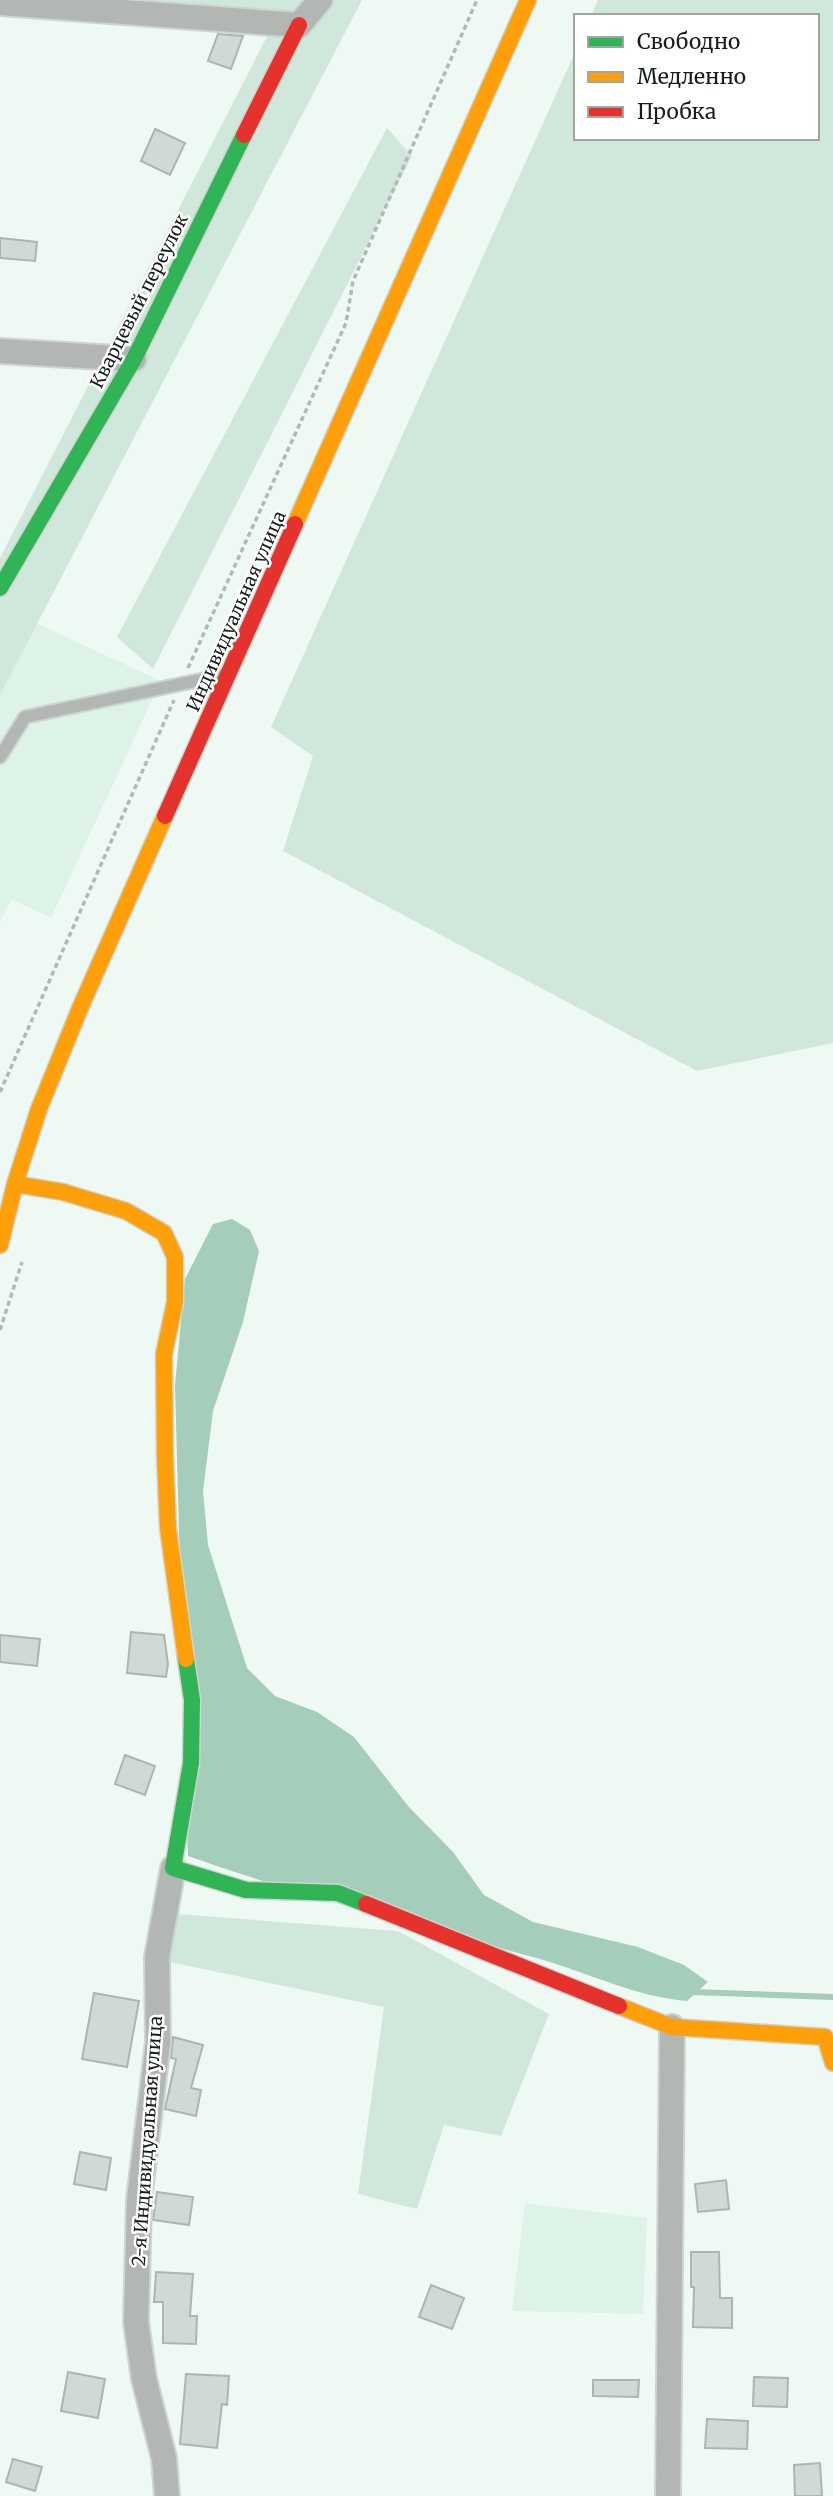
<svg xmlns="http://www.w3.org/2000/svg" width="833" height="2496" font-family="Merriweather,serif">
<rect width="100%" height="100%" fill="#eef9f3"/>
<path fill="#def3e8" d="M8,610L161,681L51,918L11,899L0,922V627Z
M525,2203L647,2218L643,2314L512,2311Z"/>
<path fill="#cfe8db" d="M126,0H362L0,695V558L280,11Z
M598,0H833V1043L697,1071L283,851L313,756L271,727L576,50V138H817V16H591Z
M387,128L412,156L153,669L117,637Z
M177,1914L398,1931L549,2014L501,2136L444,2125L417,2209L358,2194L384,2007L170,1962Z"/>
<path fill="#a4ceb9" d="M232,1219L250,1230L259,1251L243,1322L213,1411L203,1491L208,1545L247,1668L275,1696L317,1712L354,1737L408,1806L453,1852L484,1895L533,1922L638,1947L684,1965L708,1982L687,2001C636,1997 589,1973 540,1959C422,1926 303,1897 188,1856L175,1385L185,1279L213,1224Z"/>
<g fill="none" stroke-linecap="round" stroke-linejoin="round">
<path stroke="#a4ceb9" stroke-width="6" d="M692,1992L833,1997"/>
</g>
<path fill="#d0d9d4" stroke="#adb5b0" stroke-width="2" d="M218,34L243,36L231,69L208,61Z
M155,129L185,143L170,175L141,161Z
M0,238L37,242L35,261L0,258Z
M131,1632L164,1635L168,1664L166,1677L127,1673Z
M0,1635L40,1639L37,1666L0,1662Z
M125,1755L155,1766L145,1795L115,1784Z
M94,1993L139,2001L127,2067L82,2059Z
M173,2037L203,2045L191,2088L201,2090L196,2116L165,2109L176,2059L171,2058Z
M80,2152L111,2158L106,2190L74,2184Z
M726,2180L729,2209L698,2212L695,2184Z
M157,2192L193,2197L189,2225L153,2220Z
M691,2252H719L720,2298H732V2328L693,2327L694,2287H691Z
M156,2272L193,2274L190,2316H197L196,2344L163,2343V2302H154Z
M431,2285L464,2298L452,2329L419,2317Z
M68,2372L105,2379L98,2418L61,2411Z
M186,2374L229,2376L227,2405L222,2404L217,2448L180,2444Z
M754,2377L788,2378L787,2407L753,2406Z
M593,2380H639L638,2397L593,2396Z
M707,2419L748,2421L747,2449L705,2448Z
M13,2459L42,2467L35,2491L6,2482Z
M820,2463L822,2496H795L794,2465Z"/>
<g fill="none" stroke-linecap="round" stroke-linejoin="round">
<g stroke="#cdd5d0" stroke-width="16">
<path id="lane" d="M0,757L25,717L224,675"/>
</g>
<g stroke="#cdd5d0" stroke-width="28">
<path id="street" d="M0,3L299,25L320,0
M0,351L134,359
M167,2496L164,2458L144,2379L136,2322L139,2200L158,2042L157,1957L173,1868
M668,2496L672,2027"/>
</g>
<g stroke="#cdd5d0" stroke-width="19">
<path id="fast" d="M0,588L134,359L244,135
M186,1659L192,1700L191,1763L173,1868L246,1890L338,1893L366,1904"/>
</g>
<g stroke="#cdd5d0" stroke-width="19">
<path id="slow" d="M295,524L528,0
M15,1184L63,1192L126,1211L164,1233L175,1257V1302L164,1354L165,1457L168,1528L186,1659
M0,1245L15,1184L39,1109L81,1006L165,816
M619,2006L672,2027L825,2037L833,2063"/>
</g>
<g stroke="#cdd5d0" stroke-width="19">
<path id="jam" d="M244,135L299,25
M165,816L295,524
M366,1904L619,2006"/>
</g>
<path stroke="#b2b8b4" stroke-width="3.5" stroke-dasharray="5 3.5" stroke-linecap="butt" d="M188,668L346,323L353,281L477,0
M0,1092L174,700
M0,1330L22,1262"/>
<use href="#lane" stroke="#b2b7b4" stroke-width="12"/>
<use href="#street" stroke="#b2b7b4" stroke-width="24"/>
<use href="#fast" stroke="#30b455" stroke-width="16"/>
<use href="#slow" stroke="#ff9f0a" stroke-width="16"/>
<use href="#jam" stroke="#e5322d" stroke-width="16"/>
</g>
<g text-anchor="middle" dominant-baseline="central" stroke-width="5" stroke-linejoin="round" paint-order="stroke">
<g font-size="18" fill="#181f1b" stroke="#fff">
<text transform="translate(139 301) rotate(-63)">Кварцевый переулок</text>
<text transform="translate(236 611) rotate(-66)">Индивидуальная улица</text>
<text transform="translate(147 2141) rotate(-86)">2-я Индивидуальная улица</text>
</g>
</g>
<rect x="574" y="14" width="245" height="126" fill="#ffffff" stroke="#a3a5a4" stroke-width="2"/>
<rect x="588" y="37" width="35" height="10" fill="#30b455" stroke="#a3a5a4" stroke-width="2"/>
<text x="637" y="49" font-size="21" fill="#181f1b">Свободно</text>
<rect x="588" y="72" width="35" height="10" fill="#ff9f0a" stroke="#a3a5a4" stroke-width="2"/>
<text x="637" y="84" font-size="21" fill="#181f1b">Медленно</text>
<rect x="588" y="107" width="35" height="10" fill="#e5322d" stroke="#a3a5a4" stroke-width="2"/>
<text x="637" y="119" font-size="21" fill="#181f1b">Пробка</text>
</svg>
